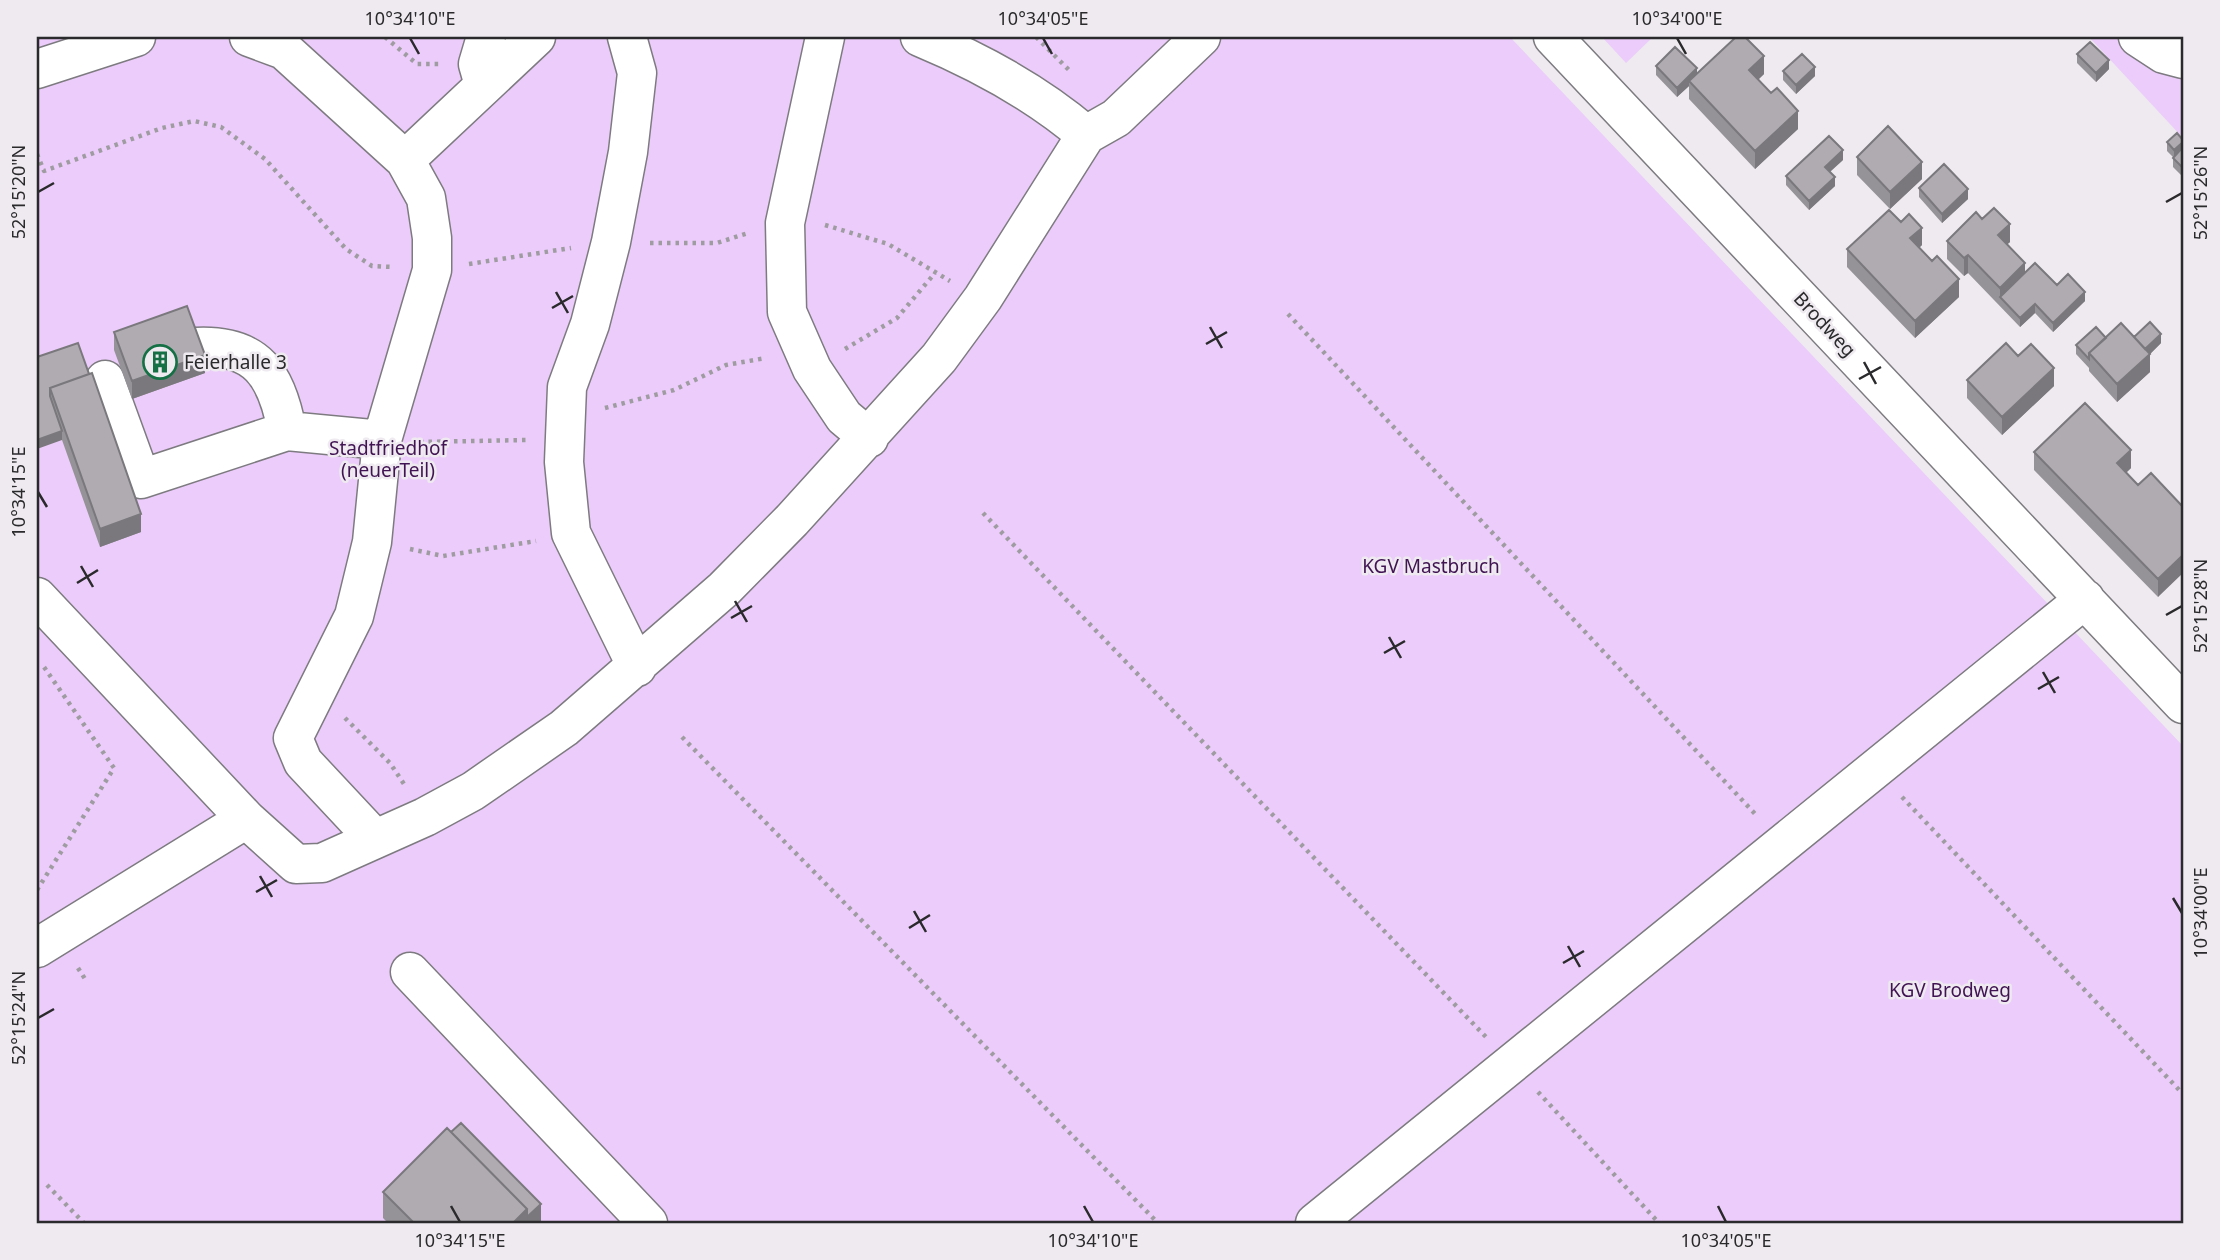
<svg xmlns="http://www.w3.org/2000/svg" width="2220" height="1260" font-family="'Noto Sans',sans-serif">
<rect width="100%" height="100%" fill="#eeeaf0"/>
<path fill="#ebccfa" d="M37,37H1510L2183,746V1223H37Z
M1602,37H1653L1626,63Z
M2089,37H2183V138Z"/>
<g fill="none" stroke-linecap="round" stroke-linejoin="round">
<g stroke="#7e7b80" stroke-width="41">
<path id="minor" d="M249,37L284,50L405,160L426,198L432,238V270L382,440L372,542L354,616L293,738L303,762L375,839
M627,37L637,73L628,152L611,242L590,324L567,387L564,462L571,533L637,667
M825,37L785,223L787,312L812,369L844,417L869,438
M920,37C980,62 1036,92 1086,135
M1553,37L2183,704
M2138,37L2164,54L2183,59
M37,69L136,37
M484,85L478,64L486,37
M405,160L536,37
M196,347C257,344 277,375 287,431
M105,380L141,479L287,431L382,440
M37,597L246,819L296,864L322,863L425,817L473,791L564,728L724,589L792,520L939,358L983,298L1086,135L1116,118L1201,37
M37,948L246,819
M410,972L648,1223
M1315,1223L2085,599"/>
</g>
<path stroke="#9f9ca1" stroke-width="4.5" stroke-dasharray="3.5 5" stroke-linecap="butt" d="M385,37L417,64H442
M1036,37L1069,70
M37,154L44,171L162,128L194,121L221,127L265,159L346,249L372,266L394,267
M825,225L888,244L950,281
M650,243H717L748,233
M469,264L571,248
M1288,314L1758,817
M845,349L897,318L935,273
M605,408L674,390L726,365L766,358
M420,442L526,440
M983,513L1486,1037
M410,549L443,556L536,541
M345,718L390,763L404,784
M682,737L1158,1223
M1902,797L2183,1094
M37,890L114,768L44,667
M78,968L87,982
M1538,1092L1659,1223
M47,1185L84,1223"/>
<use href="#minor" stroke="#fff" stroke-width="38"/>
</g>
<path fill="#969398" d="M2077,54L2109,69L2096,82L2077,63Z
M1656,66L1697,74H1764L1758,80L1798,129L1755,169L1689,99V86L1677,97L1656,75Z
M1783,71L1815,76L1796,94L1783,80Z
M2183,140V177L2173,167V157L2167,151V142Z
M1857,157L1922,179L1890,209L1857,175Z
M1843,160L1830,172L1835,186L1809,210L1786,185V176Z
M1919,188L1968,199L1942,223L1919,197Z
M1947,241L2010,242L2007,244L2025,273L2057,285L2085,301L2053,332L2035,313L2020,327L1968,273L1964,276L1947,259Z
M1922,245L1919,248L1959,297L1915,338L1847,267V249Z
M114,332L205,373L132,399L114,350Z
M2134,337L2161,343L2150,354V372L2117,402L2089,371V368L2076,354V345L2106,338Z
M2018,356L2054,386L2002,435L1967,398V380Z
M37,357L141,532L100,547L62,440Z
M2034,452L2131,468L2126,473L2138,485L2183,507L2158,597L2034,470Z
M383,1192L541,1222L540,1223H388L383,1218Z"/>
<path fill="#7a787c" d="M1764,56V74L1749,88V70Z
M2109,60V69L2096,82V73Z
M1815,67V76L1796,94V85Z
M1697,68V77L1689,81V86L1677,97V88Z
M1798,111V129L1755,169V151Z
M2183,142V151L2174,159V150Z
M1843,150V160L1825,176V167Z
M1922,162V179L1890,209V192Z
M1835,177V186L1809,210V201Z
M1968,189V199L1942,223V214Z
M2010,224V242L1998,253V235Z
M1922,228V245L1910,256V238Z
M1968,255V273L1964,276V258Z
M2025,263V281L2000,297V288Z
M1959,279V297L1915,338V321Z
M2085,292V301L2053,332V323Z
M2035,304V313L2020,327V318Z
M2161,334V343L2150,354V372L2117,402V384L2142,352Z
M205,355V373L132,399V381Z
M2054,368V386L2002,435V417Z
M62,431V440L37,449V440Z
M2131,450V468L2117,481V463Z
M141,514V532L100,547V529Z
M2183,555V573L2158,597V579Z
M541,1204V1222L540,1223H513L527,1209Z"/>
<path fill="#afabb1" stroke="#7a787c" stroke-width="2" d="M1736,37H1745L1764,56L1749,70L1771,93L1777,88L1798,111L1755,151L1689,81Z
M2090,42L2109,60L2096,73L2077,54Z
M1675,47L1697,68L1677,88L1656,66Z
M1802,54L1815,67L1796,85L1783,71Z
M1888,126L1922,162L1890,192L1857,157Z
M2177,133L2183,140V142L2174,150L2167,142Z
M1829,136L1843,150L1825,167L1835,177L1809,201L1786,176Z
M2183,147V168L2173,158Z
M1944,164L1968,189L1942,214L1919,188Z
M1994,208L2010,224L1998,235L2025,263L2000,288L1968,255L1964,258L1947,241L1976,212L1982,219Z
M1889,210L1901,222L1909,214L1922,228L1910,238L1932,261L1937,256L1959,279L1915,321L1847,249Z
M2035,263L2057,285L2068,274L2085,292L2053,323L2035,304L2020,318L2000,297Z
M187,306L205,355L132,381L114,332Z
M2150,322L2161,334L2145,349L2134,337Z
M2121,323L2150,354L2117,384L2089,353Z
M2096,327L2106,338L2089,353V359L2076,345Z
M78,343L89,374L50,388V396L62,431L37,440V388L38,387L37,357Z
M2006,343L2018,356L2031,344L2054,368L2002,417L1967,380Z
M92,373L141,514L100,529L50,388Z
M2085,403L2131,450L2117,463L2138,485L2151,473L2183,507V555L2158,579L2034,452Z
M461,1123L541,1204L527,1217V1209L451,1132Z
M447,1128L527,1209L513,1223H414L383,1192Z"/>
<path fill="none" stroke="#2a292b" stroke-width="2.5" d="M410,38L419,54M1043,38L1052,54M1677,38L1686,54M38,192L54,183M2166,202L2182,193M556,292L568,313M552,308L573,296M1210,327L1222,348M1206,344L1227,332M1864,362L1876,384M1859,379L1881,367M38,492L47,507M81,566L93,587M77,583L98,570M735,601L747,622M2166,615L2182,606M731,618L752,606M1389,637L1401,658M1384,653L1405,641M2043,672L2055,693M2038,689L2059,677M260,876L272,897M256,892L277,880M2173,898L2182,913M914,911L926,932M909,928L930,915M1568,946L1580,967M1563,963L1584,951M38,1018L54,1009M451,1206L460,1222M1084,1206L1093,1222M1718,1206L1726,1222"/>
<defs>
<g id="building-ring" transform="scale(1.75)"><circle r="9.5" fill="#eeeaf0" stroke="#157145" stroke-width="1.5"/><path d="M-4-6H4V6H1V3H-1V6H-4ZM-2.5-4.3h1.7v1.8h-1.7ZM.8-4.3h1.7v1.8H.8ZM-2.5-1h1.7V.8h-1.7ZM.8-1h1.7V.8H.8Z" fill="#157145"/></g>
</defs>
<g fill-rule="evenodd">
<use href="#building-ring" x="160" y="362"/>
</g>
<g text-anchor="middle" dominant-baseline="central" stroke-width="5" stroke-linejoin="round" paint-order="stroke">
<g font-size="19" fill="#2a292b" stroke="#eeeaf0">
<text transform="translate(1825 324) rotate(47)">Brodweg</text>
</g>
<g font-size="19" fill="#2a292b" stroke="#eeeaf0" text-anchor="start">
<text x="184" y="362">Feierhalle 3</text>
</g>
<g font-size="19" fill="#411353" stroke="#eeeaf0">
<text x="388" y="448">Stadtfriedhof<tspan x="388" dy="22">(neuerTeil)</tspan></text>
<text x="1431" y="566">KGV Mastbruch</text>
<text x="1950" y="990">KGV Brodweg</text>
</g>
</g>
<rect width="2220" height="1260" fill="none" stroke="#eeeaf0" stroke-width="77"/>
<rect x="38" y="38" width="2144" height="1184" fill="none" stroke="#2a292b" stroke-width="2.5"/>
<g font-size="18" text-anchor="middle" fill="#2a292b">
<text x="410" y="25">10°34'10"E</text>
<text x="1043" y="25">10°34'05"E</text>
<text x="1677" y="25">10°34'00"E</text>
<text transform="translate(19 192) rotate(-90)" y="6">52°15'20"N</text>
<text transform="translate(2201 193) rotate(-90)" y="6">52°15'26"N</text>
<text transform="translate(19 492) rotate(-90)" y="6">10°34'15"E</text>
<text transform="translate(2201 606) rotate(-90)" y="6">52°15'28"N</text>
<text transform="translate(2201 913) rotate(-90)" y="6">10°34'00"E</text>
<text transform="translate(19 1018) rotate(-90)" y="6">52°15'24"N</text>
<text x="460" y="1247">10°34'15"E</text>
<text x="1093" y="1247">10°34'10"E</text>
<text x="1726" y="1247">10°34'05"E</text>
</g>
</svg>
